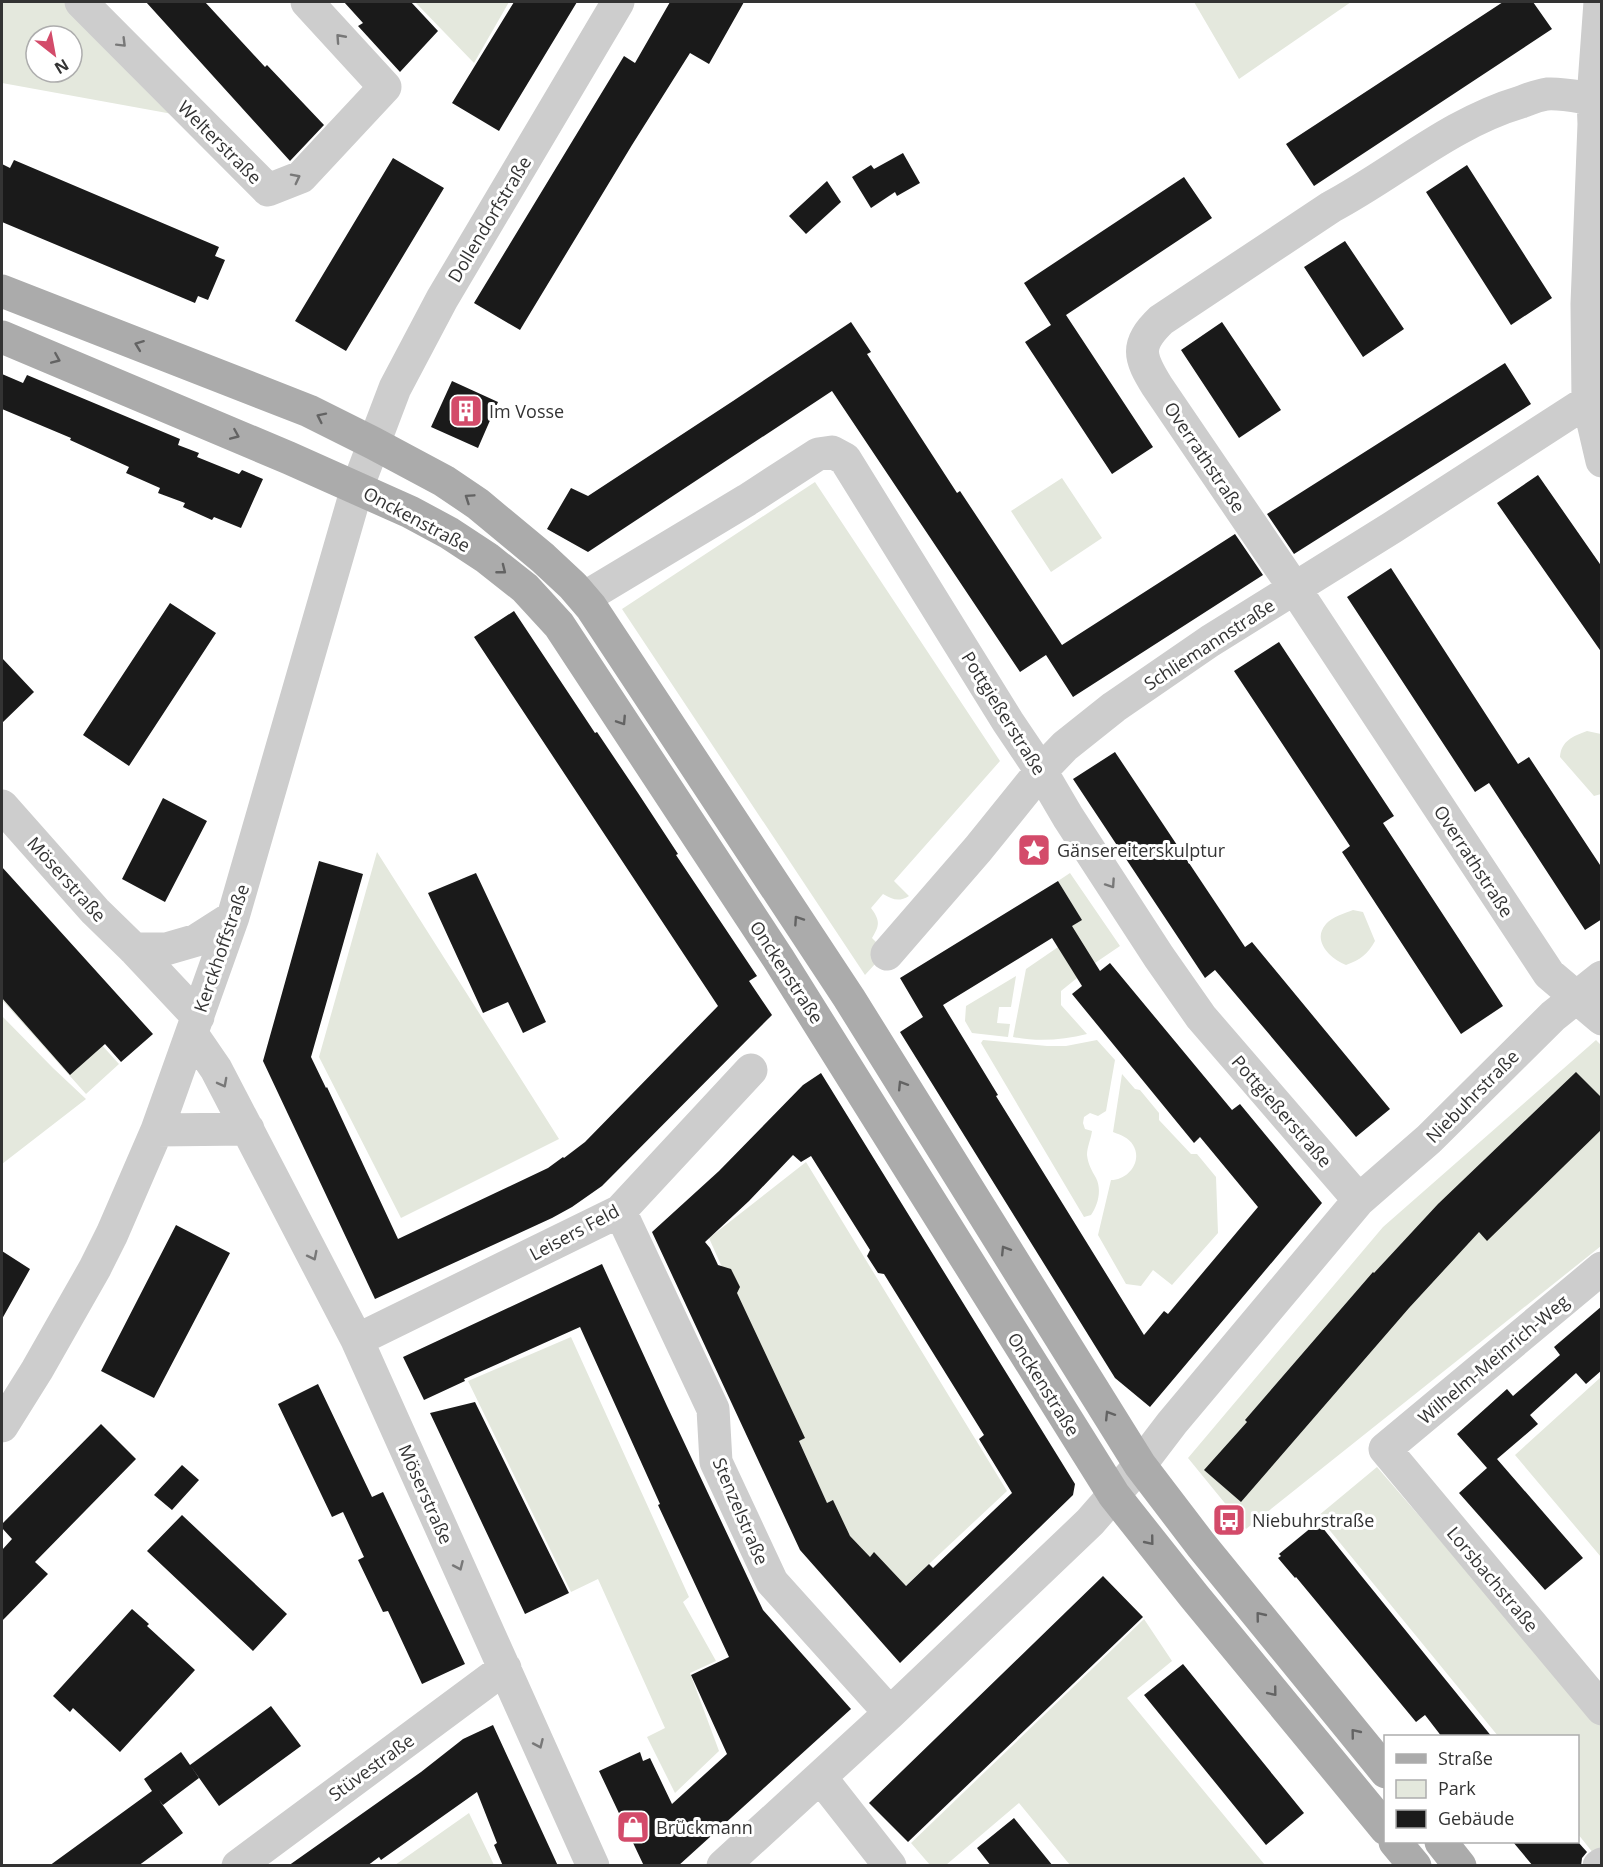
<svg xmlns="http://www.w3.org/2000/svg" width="1603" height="1867" font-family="'Open Sans',sans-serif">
<rect width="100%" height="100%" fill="#fff"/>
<path fill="#e4e8dd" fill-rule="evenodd" d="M2,2H75L189,117L2,83ZM36,36H72V72H36Z
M415,2H509L474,63Z
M1194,2H1351L1239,79Z
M1062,478L1102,538L1051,572L1011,511Z
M815,482L1000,761L894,881L909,896C899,902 893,900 883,894L871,908C880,920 880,925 872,938L886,952L865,975L622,609Z
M1587,731L1601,734V794L1594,796L1560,757C1561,741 1573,736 1587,731Z
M377,852L559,1139L401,1218L319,1057Z
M1070,873L1120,946L1095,963L1066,929L1081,919L1058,881Z
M1353,910L1363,912L1375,941C1368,954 1360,960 1346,965C1331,959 1311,941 1326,924C1332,917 1345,913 1353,910Z
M2,935L119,1064L86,1094L2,1000Z
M1064,943L1077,978L1061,991V1005L1087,1034C1063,1040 1038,1042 1013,1037L1026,969Z
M1016,976L1011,1007H999L997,1023L1010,1024L1008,1037L972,1033L965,1021L966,1006Z
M2,1016L53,1068L86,1099L2,1164Z
M983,1040L1047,1046H1066L1097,1040L1115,1060L1106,1111L1098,1116L1090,1113L1084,1117L1083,1123L1085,1129L1092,1131C1091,1139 1087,1147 1087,1155C1088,1164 1092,1171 1096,1178C1102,1190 1098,1205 1091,1215L1084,1217L981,1043Z
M1596,1040L1602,1046L1601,1246L1246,1529L1188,1458L1383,1227Z
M1122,1074L1135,1089L1140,1090L1159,1113V1120L1191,1154H1197L1216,1177L1218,1233L1172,1285L1153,1270L1141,1286L1126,1284L1098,1235L1111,1180C1128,1180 1143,1161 1133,1145C1129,1138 1121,1135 1113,1132Z
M806,1162L1007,1491L898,1593L837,1526L709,1238Z
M571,1337L689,1597L683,1602L716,1661L690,1673L719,1751L675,1793L647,1737L665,1728L598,1579L571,1592L468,1381Z
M1601,1377V1557L1515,1455Z
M1377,1467L1601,1726V1855L1597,1858L1578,1834V1736H1498L1318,1516Z
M1144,1619L1172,1661L1127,1698L1265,1865H1070L1019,1803L946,1865H930L911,1843Z
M469,1813L494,1865H395Z"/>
<path fill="#1a1a1a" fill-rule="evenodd" d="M146,2H205L265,67L267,65L324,125L290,161Z
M344,2H411L438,31L400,72L358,26L363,23Z
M514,2H577L499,131L452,103Z
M670,2H744L709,64L690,53L632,145L520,330L474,303L624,56L635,63Z
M1503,2H1533L1552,29L1314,186L1286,144Z
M903,153L920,183L897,196L895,192L871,208L852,177L871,165L874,169Z
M393,158L444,188L346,351L295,321Z
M14,160L219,247L215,256L225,260L208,300L198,296L195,303L2,222V164L10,168Z
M1467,165L1552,298L1511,325L1426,192Z
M1184,177L1212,218L1066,315L1153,447L1112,474L1025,342L1051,325L1024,283Z
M827,181L841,202L806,234L789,216Z
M1345,241L1404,329L1363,357L1304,267Z
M851,322L871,352L867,354L918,433L957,493L960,491L1062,645L1235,534L1263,575L1073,697L1046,655L1020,672L832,391L588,552L547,529L571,488L588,496L733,401Z
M1222,322L1281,410L1239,438L1181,350Z
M1505,363L1531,404L1294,554L1267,514Z
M2,374L23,383L27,375L180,439L178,445L199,453L197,457L239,474L242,470L263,479L241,528L214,517L212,520L183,507L185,503L158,493L160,488L126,473L129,467L70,440L71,438L2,409Z
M452,381L498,402L478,448L431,427Z
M1538,475L1602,567V653L1497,503Z
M1391,568L1518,764L1529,757L1602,868V919L1585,930L1489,783L1475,792L1347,597Z
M170,603L216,633L129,766L83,735Z
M514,611L595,733L597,732L638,793L678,854L676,855L757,976L749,981L772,1015L602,1186L572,1207L552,1218L375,1299L263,1061L319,861L363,874L311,1057L326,1088L327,1087L398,1239L548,1168L563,1157L564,1158L585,1142L718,1006L474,637Z
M1279,642L1394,816L1383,823L1503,1006L1461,1034L1342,852L1350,846L1234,671Z
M2,658L34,692L2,723Z
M1115,752L1245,947L1252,942L1390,1109L1356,1137L1215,970L1205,978L1073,779Z
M163,798L207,821L165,902L122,879Z
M2,867L153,1034L121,1062L105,1044L70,1075L2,998Z
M476,873L546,1022L523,1033L508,1002L483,1013L428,893Z
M1058,881L1082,920L1072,926L1100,971L1110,963L1232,1110L1240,1104L1322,1203L1150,1407L1115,1378L900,1032L923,1017L900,978ZM1052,938L1082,986L1072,994L1194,1143L1200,1137L1258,1207L1168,1314L1164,1311L1144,1335L996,1096L998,1095L943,1005Z
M1576,1072L1602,1098V1129L1487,1241L1479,1232L1409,1308L1241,1502L1204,1470L1247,1422L1245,1420L1373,1272L1374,1273L1438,1204Z
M821,1073L1075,1484L1073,1495L900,1663L800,1550L652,1232L719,1171L803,1085ZM793,1155L801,1162L811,1156L870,1250L867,1256L878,1273L884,1274L966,1406L984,1435L979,1439L1012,1493L933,1568L929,1564L906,1586L874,1552L870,1557L850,1536L833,1500L827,1503L799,1441L805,1438L737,1293L740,1287L731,1269L718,1265L710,1248L705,1242L749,1201Z
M176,1225L230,1253L154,1398L101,1371Z
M2,1251L30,1269L2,1319Z
M602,1264L667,1406L763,1610L851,1709L678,1866H644L599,1771L640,1752L643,1761L650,1758L672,1804L727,1754L691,1675L729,1657L658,1505L660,1504L580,1327L464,1379L465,1381L424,1400L403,1357Z
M1602,1306V1370L1586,1384L1576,1373L1530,1415L1538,1424L1497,1459L1583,1558L1545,1590L1459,1493L1487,1468L1457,1434L1507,1389L1513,1396L1560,1355L1554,1347Z
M318,1384L372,1497L383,1492L465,1664L422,1684L388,1611L383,1612L358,1560L364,1557L343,1512L332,1517L278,1404Z
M475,1402L569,1593L525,1614L430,1413Z
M101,1424L136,1459L35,1562L48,1574L2,1621V1550L12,1539L2,1528V1524Z
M182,1465L199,1480L172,1510L154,1495Z
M182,1515L287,1614L253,1651L147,1551Z
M1318,1522L1359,1573L1492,1737H1442L1425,1715L1416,1722L1296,1577L1295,1578L1278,1558L1281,1556L1279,1554Z
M1103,1576L1143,1617L908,1842L869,1803Z
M132,1609L149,1624L147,1626L195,1670L120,1752L73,1708L70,1712L53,1696Z
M1183,1664L1304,1813L1266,1845L1144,1695Z
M271,1706L301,1746L219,1806L190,1765Z
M493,1725L558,1866H503L494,1845L497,1843L477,1792L381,1860L379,1857L367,1866H288L421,1772L463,1739Z
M181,1752L199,1778L163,1805L159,1800L183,1833L138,1866H49L152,1791L144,1779Z
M1014,1818L1053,1866H991L977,1848Z
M1513,1842H1578L1587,1852L1582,1858L1581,1866H1533Z"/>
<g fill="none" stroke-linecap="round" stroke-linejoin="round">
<path stroke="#cdcdcd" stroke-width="33" d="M81,2L268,190L301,177L385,87L307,2
M1600,2L1593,99L1594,124L1587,304L1588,401L1602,461
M1593,99C1579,97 1562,93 1547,94C1539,95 1529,99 1521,102C1450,123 1395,173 1331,207L1161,320C1135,345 1139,357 1157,386L1295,589L1549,974L1602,1019
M584,598L747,500L818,454L832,452L845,459L1008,722L1041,771L1068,817L1159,957L1201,1017L1359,1200
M2,806L95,911L134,949L198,1017
M134,949H166L197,940L233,917
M887,954L978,849L1041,771L1065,746L1114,707L1210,641L1393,527L1588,401
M192,1034L216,1069L357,1340L593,1866
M157,1130L248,1129
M620,1211L713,1409L716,1462L772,1582L890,1713
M1602,1268L1385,1449L1602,1709
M357,1340L620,1211L751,1070
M2,1426L37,1370L95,1268L112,1234L157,1130L233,917L357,488L395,388L442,299L618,2
M821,1778L890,1866
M238,1866L505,1668
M723,1866L890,1713L1090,1522L1140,1465L1172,1423L1359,1200L1429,1139L1553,1016L1602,977
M1599,1866L1602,1864"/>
<path stroke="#ababab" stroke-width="33" d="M2,291L309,411L373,443L444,481L478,504L543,558L573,586L591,607L849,998L1140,1465L1201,1545L1386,1772
M2,337L289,458L410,512L449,533L487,558L525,588L559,625L778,958L1114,1495L1194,1596L1386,1829
M1395,1842L1415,1866
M1441,1842L1460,1866"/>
</g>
<defs><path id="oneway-chevron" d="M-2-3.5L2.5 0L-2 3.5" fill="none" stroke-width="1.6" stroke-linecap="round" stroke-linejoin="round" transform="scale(1.5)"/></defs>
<g stroke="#787878">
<use href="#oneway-chevron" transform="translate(340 38) rotate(-132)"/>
<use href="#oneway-chevron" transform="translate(122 43) rotate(45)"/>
<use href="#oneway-chevron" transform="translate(296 178) rotate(-27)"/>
<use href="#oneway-chevron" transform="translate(1111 884) rotate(56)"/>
<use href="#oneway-chevron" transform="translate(223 1083) rotate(62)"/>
<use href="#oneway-chevron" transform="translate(313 1256) rotate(63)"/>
<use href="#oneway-chevron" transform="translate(459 1566) rotate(66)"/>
<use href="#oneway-chevron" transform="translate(539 1744) rotate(66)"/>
</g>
<g stroke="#636363">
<use href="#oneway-chevron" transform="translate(139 345) rotate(-159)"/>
<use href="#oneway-chevron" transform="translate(56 359) rotate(23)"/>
<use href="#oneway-chevron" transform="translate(321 417) rotate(-154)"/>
<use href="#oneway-chevron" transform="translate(235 435) rotate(23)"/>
<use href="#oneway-chevron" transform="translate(469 498) rotate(-146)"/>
<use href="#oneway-chevron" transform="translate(502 570) rotate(38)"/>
<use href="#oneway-chevron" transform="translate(622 721) rotate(57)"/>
<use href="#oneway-chevron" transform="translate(798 920) rotate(-124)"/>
<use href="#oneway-chevron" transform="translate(902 1085) rotate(-122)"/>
<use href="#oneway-chevron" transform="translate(1005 1250) rotate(-122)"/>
<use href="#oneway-chevron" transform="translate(1109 1415) rotate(-122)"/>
<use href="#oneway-chevron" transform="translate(1150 1541) rotate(51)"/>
<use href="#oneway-chevron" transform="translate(1260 1616) rotate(-129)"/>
<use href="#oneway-chevron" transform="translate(1273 1692) rotate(51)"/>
<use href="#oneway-chevron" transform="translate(1355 1733) rotate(-129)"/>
</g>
<defs>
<g id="building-square" transform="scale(1.725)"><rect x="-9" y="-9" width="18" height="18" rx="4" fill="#d34b6a" stroke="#fff"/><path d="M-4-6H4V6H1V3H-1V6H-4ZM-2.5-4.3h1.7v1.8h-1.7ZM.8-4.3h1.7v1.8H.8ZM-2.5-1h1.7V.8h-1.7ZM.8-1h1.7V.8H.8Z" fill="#fff"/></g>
<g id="sight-square" transform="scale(1.725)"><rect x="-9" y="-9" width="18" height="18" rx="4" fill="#d34b6a" stroke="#fff"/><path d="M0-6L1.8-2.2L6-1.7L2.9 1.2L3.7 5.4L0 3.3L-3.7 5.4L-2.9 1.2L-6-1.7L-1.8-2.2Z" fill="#fff"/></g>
<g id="bus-square" transform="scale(1.725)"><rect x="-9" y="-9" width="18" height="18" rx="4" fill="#d34b6a" stroke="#fff"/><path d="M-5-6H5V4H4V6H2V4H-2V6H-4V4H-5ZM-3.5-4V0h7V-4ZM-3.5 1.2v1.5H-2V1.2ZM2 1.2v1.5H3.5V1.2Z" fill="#fff"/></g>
<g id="shop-square" transform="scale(1.725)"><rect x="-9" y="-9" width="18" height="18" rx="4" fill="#d34b6a" stroke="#fff"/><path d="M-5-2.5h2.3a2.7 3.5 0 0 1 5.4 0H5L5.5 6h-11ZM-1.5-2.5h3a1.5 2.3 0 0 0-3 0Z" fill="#fff"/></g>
</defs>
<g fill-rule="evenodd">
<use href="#building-square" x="466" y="411"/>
<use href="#sight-square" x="1034" y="850"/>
<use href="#bus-square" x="1229" y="1520"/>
<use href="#shop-square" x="633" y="1827"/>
</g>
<g text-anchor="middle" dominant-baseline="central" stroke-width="6" stroke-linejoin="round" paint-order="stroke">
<g font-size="18" fill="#333" stroke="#fff">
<text transform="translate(220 142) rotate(45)">Welterstraße</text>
<text transform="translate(489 219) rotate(-59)">Dollendorfstraße</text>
<text transform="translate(1205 457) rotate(56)">Overrathstraße</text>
<text transform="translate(417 519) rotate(28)">Onckenstraße</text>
<text transform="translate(1209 644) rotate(-33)">Schliemannstraße</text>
<text transform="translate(1004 713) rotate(58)">Pottgießerstraße</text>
<text transform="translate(1474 861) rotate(57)">Overrathstraße</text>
<text transform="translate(67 879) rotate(48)">Möserstraße</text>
<text transform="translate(221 948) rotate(-71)">Kerckhoffstraße</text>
<text transform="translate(787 972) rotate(57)">Onckenstraße</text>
<text transform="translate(1472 1096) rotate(-45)">Niebuhrstraße</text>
<text transform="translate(1282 1111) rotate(49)">Pottgießerstraße</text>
<text transform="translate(574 1232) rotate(-28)">Leisers Feld</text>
<text transform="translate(1493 1359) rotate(-40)">Wilhelm-Meinrich-Weg</text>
<text transform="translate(1044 1384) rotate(58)">Onckenstraße</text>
<text transform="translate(426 1494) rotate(66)">Möserstraße</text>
<text transform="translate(741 1511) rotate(67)">Stenzelstraße</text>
<text transform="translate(1493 1579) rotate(50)">Lorsbachstraße</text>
<text transform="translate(371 1767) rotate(-36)">Stüvestraße</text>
</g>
<g font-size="18" fill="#333" stroke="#fff" text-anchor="start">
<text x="489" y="411">Im Vosse</text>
<text x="1057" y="850">Gänsereiterskulptur</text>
<text x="1252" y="1520">Niebuhrstraße</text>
<text x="656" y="1827">Brückmann</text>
</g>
</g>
<rect width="1603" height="1867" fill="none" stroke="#333333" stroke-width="6"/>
<rect x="1384" y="1735" width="195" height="108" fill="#ffffff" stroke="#adadad" stroke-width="1.5"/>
<rect x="1396" y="1754" width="30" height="9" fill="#ababab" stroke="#adadad" stroke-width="1.5"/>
<text x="1438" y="1765" font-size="18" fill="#333333">Straße</text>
<rect x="1396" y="1780" width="30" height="18" fill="#e4e8dd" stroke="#adadad" stroke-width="1.5"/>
<text x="1438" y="1795" font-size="18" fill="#333333">Park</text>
<rect x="1396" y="1810" width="30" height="18" fill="#1a1a1a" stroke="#adadad" stroke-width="1.5"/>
<text x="1438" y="1825" font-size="18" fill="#333333">Gebäude</text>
<g transform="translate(54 54) rotate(149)"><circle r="28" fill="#ffffff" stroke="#adadad" stroke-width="1.5"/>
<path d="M0-4.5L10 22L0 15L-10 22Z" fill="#d34b6a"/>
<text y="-9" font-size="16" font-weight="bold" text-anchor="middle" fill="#333333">N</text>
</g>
</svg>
